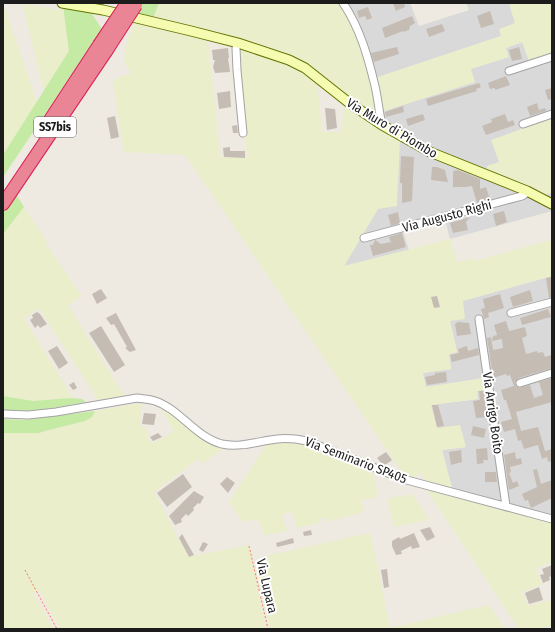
<svg xmlns="http://www.w3.org/2000/svg" width="555" height="632" font-family="'Fira Sans Condensed',sans-serif">
<rect width="100%" height="100%" fill="#eeeae1"/>
<path fill="#dad9d9" d="M345,3H410L419,26L469,10L466,3H509L515,23L501,36L375,78Z
M523,42L529,61L552,54V211L450,239L445,220L403,231L409,250L344,266L378,209L403,132L390,125L383,117L381,112L474,82L470,69L508,57L506,48Z
M552,276V515L550,516L453,491L442,450L466,447L437,429L431,405L478,399L477,391L484,378L426,387L422,373L451,369L449,354L457,352L450,321L462,301Z"/>
<path fill="#eaeecb" d="M3,3L37,102L3,155Z
M22,3L59,10L61,5L63,6L69,51L44,92Z
M159,3H340L351,21L363,50L375,101L376,117L305,66L153,18Z
M509,3H552V54L529,61L522,42L506,48L509,57L471,69L475,82L381,112L375,78L501,36L499,29L515,23Z
M135,21L208,39L220,157L247,158L239,53V49L241,47L292,64L317,81L322,132H341L344,104L357,114L400,140L397,206L378,209L344,266L450,239L457,262L473,258L474,261L552,240V276L463,301L465,319L450,321L457,352L449,354L451,369L423,373L426,387L484,378L486,390L477,391L478,399L431,405L437,428L460,425L466,447L442,450L452,489L427,483L421,473L411,478L404,475L185,155L124,152L113,82L118,77L130,74L128,68L124,62L127,42L134,22Z
M552,118V193L545,195L534,189L486,170L487,166L499,162L491,140Z
M24,207L47,241L45,243L82,296L68,305L124,396L98,400L39,308L24,319L71,395V398L33,401L3,396V234Z
M141,403L140,426L146,428L149,441L153,443L161,439L174,431L159,405L164,407L212,444L223,448L203,464L199,458L154,492L188,557L249,545L266,629H60L39,590L33,593L54,629H3V433H39L85,421L92,417L95,411Z
M268,442H302L369,469V474L373,473L378,497L361,500L364,512L327,522L325,517L318,519L319,523L297,528L292,512L282,514L287,531L264,535L258,519L243,522L229,502Z
M426,489L552,522V562L536,568L542,584L522,592L528,606L552,600V626L537,629H519Z
M412,494L429,520L394,527L387,499Z
M370,533L390,628L488,605L506,629H269L256,570L263,568L261,557Z"/>
<path fill="#c4eaa4" d="M143,3H159L153,18L136,14Z
M63,6L90,11L102,29L3,177V155L69,51Z
M16,194L24,207L3,234V213Z
M3,396L33,401L71,398L82,399L86,402C58,407 31,413 3,410Z
M95,411L92,417L85,421L45,431L39,433H3V419L23,420Z"/>
<path fill="#c5bcb4" d="M393,3H404L405,7L396,11Z
M368,7L372,18L367,20L365,16L359,18L357,11Z
M490,11L494,24L481,28L477,16Z
M412,16L415,23L410,26L409,30L403,32V31L385,38L382,28Z
M442,24L445,31L429,37L426,29Z
M397,47L399,54L374,62L371,53Z
M519,47L522,59L512,61L509,50Z
M228,48L229,58H228L230,72L215,73L213,67L215,60H213L212,50Z
M506,76L510,85L495,90V88L490,89L488,83Z
M479,83L481,87L476,89L477,91L428,106L426,99Z
M552,88V99L548,100L545,90Z
M230,91L231,107L219,109L217,93Z
M537,103L539,110L545,108L546,111L530,116L527,107Z
M403,106L404,112L386,117L385,112Z
M325,108L335,109L337,128L327,130Z
M423,114L425,120L408,126L406,119Z
M505,114L508,122L513,120L515,125L486,135L482,126L492,122L491,119Z
M115,116L119,137L111,139L107,118Z
M237,125L238,133H233L232,126Z
M230,147V151H245V158L224,157L223,148Z
M401,156L414,157L412,201L402,203V183H400Z
M432,167H437L445,170L448,182L431,180Z
M458,170L480,179V189L486,187L490,199L477,203L472,186L466,187H453V171Z
M504,211L507,222L496,226L493,214Z
M398,212L400,223L391,226L388,215Z
M470,217L466,222L468,230L453,233L450,223Z
M402,233L406,247L373,256L370,245H373L375,240L381,244L391,242L389,237Z
M552,277V297L549,298L546,278Z
M101,289L107,298L97,304L92,294Z
M530,290L533,301L513,307L510,297Z
M500,294L504,308L488,313L489,317L484,319L481,309L485,308L483,299Z
M437,296L440,307L434,308L431,297Z
M548,309L551,317L522,325L520,318Z
M37,312L40,314L47,324L40,328L38,325L35,328L30,320L33,318L32,315Z
M116,313L136,350L130,352L125,348L127,347L114,324L111,325L106,318Z
M506,321L509,331L525,327L527,336L522,338L526,354L537,351L538,353L543,352L545,357L552,355V368L519,378L515,382L516,386L519,388L530,385L534,398L543,395L539,382L552,378V402L516,412L521,431L538,427L545,451L552,449V461L548,462L547,457L542,459L538,445L524,449L521,440L518,441L515,429L504,432L501,422L512,419L506,400H504L501,390L514,386L510,375L507,376L506,374L493,378L487,338L491,337L493,350L503,348L502,339L492,341L493,336L497,335L494,325Z
M458,322L469,323L471,334L457,336L455,324Z
M101,326L125,365L114,372L89,333Z
M57,346L68,363L59,369L48,351Z
M467,346L468,351L478,348L479,355L452,362L450,355L459,353L458,349Z
M446,372L447,382L427,385L425,377L435,375V373Z
M74,382L77,388L73,390L69,385Z
M479,391H484L488,417L476,418L473,401L480,400Z
M432,405H438L444,426L437,427Z
M144,413L156,414L154,425L142,424Z
M473,426L486,429L484,438L471,435Z
M158,433L162,437L153,441L150,437Z
M487,448L488,460H483L484,463L477,464L476,449Z
M461,450L462,462L451,465L449,452Z
M386,452L392,460L384,466L377,458Z
M515,452L516,459L521,458L522,464L510,467L511,472L509,473L513,483L517,481L519,486L509,490L504,455Z
M537,469L541,484L552,480V498L531,508L528,500L525,501L522,494L537,487L533,470Z
M485,472H496L497,482H485Z
M183,474L192,487L167,507L157,493Z
M227,477L235,483L228,493L220,484Z
M194,491L204,497L200,504L198,503L193,508L194,510L188,516L186,514L181,519L182,522L175,525L169,516Z
M430,527L435,537L427,541L420,530Z
M311,530L312,535L304,536L303,532Z
M414,533L420,547L412,549L411,546L401,551L402,554L396,555L392,546V541L399,537L400,539Z
M182,534L194,555L189,557L179,538Z
M293,538L294,543L277,547L276,543Z
M203,542L208,544L203,552L199,550Z
M552,565V576L549,577L550,580L543,583L540,575L544,574L542,569Z
M387,569L389,587L384,588L381,570Z
M539,587L543,600L529,604L525,593Z"/>
<g fill="none" stroke-linecap="round" stroke-linejoin="round">
<g stroke="#a3a3a3" stroke-width="9">
<path id="street" d="M343,3C360,28 368,57 375,86C378,99 379,112 382,125
M238,43L236,48L237,70L243,133
M509,71L552,57
M523,124L552,114
M364,238L522,196L525,194L526,190
M511,313L552,302
M479,319L506,506
M520,383L552,373
M3,414L28,415L56,412L137,398C143,399 149,399 155,401C180,409 195,437 222,444C240,448 259,441 277,439C287,438 297,439 307,441L403,479L552,519"/>
</g>
<g stroke="#637401" stroke-width="11">
<path id="secondary" d="M62,3L103,10L191,31L238,43L289,60L305,68L348,102L382,125L430,152L527,191L552,204"/>
</g>
<g stroke="#db1e58" stroke-width="14">
<path id="highway" d="M44,129L99,45
M3,204L107,50"/>
</g>
<path stroke="#fe7761" stroke-width="1" stroke-dasharray="2 2" stroke-linecap="butt" d="M249,546L268,629
M25,570L57,629"/>
<use href="#street" stroke="#fff" stroke-width="7"/>
<use href="#secondary" stroke="#f5fbb1" stroke-width="9"/>
<use href="#highway" stroke="#e98594" stroke-width="12"/>
<g stroke="#db1e58" stroke-width="14" stroke-linecap="butt">
<path id="highway-bridge" d="M99,45L127,3
M107,50L136,5"/>
</g>
<use href="#highway-bridge" stroke="#e98594" stroke-width="12"/>
</g>
<g text-anchor="middle" dominant-baseline="central" stroke-width="4" stroke-linejoin="round" paint-order="stroke">
<rect fill="#fff" stroke="#606060" stroke-width="1" x="34" y="117" width="42" height="20" rx="3"/>
<g font-size="12" font-weight="bold" fill="#1c1c1c">
<text x="55" y="127">SS7bis</text>
</g>
<g font-size="13" fill="#1c1c1c" stroke="#fff">
<text transform="translate(392 128) rotate(31)">Via Muro di Piombo</text>
<text transform="translate(447 216) rotate(-15)">Via Augusto Righi</text>
<text transform="translate(493 413) rotate(82)">Via Arrigo Boito</text>
<text transform="translate(356 460) rotate(21)">Via Seminario SP405</text>
<text transform="translate(267 586) rotate(77)">Via Lupara</text>
</g>
</g>
<rect width="555" height="632" fill="none" stroke="#1c1c1c" stroke-width="8"/>
</svg>
